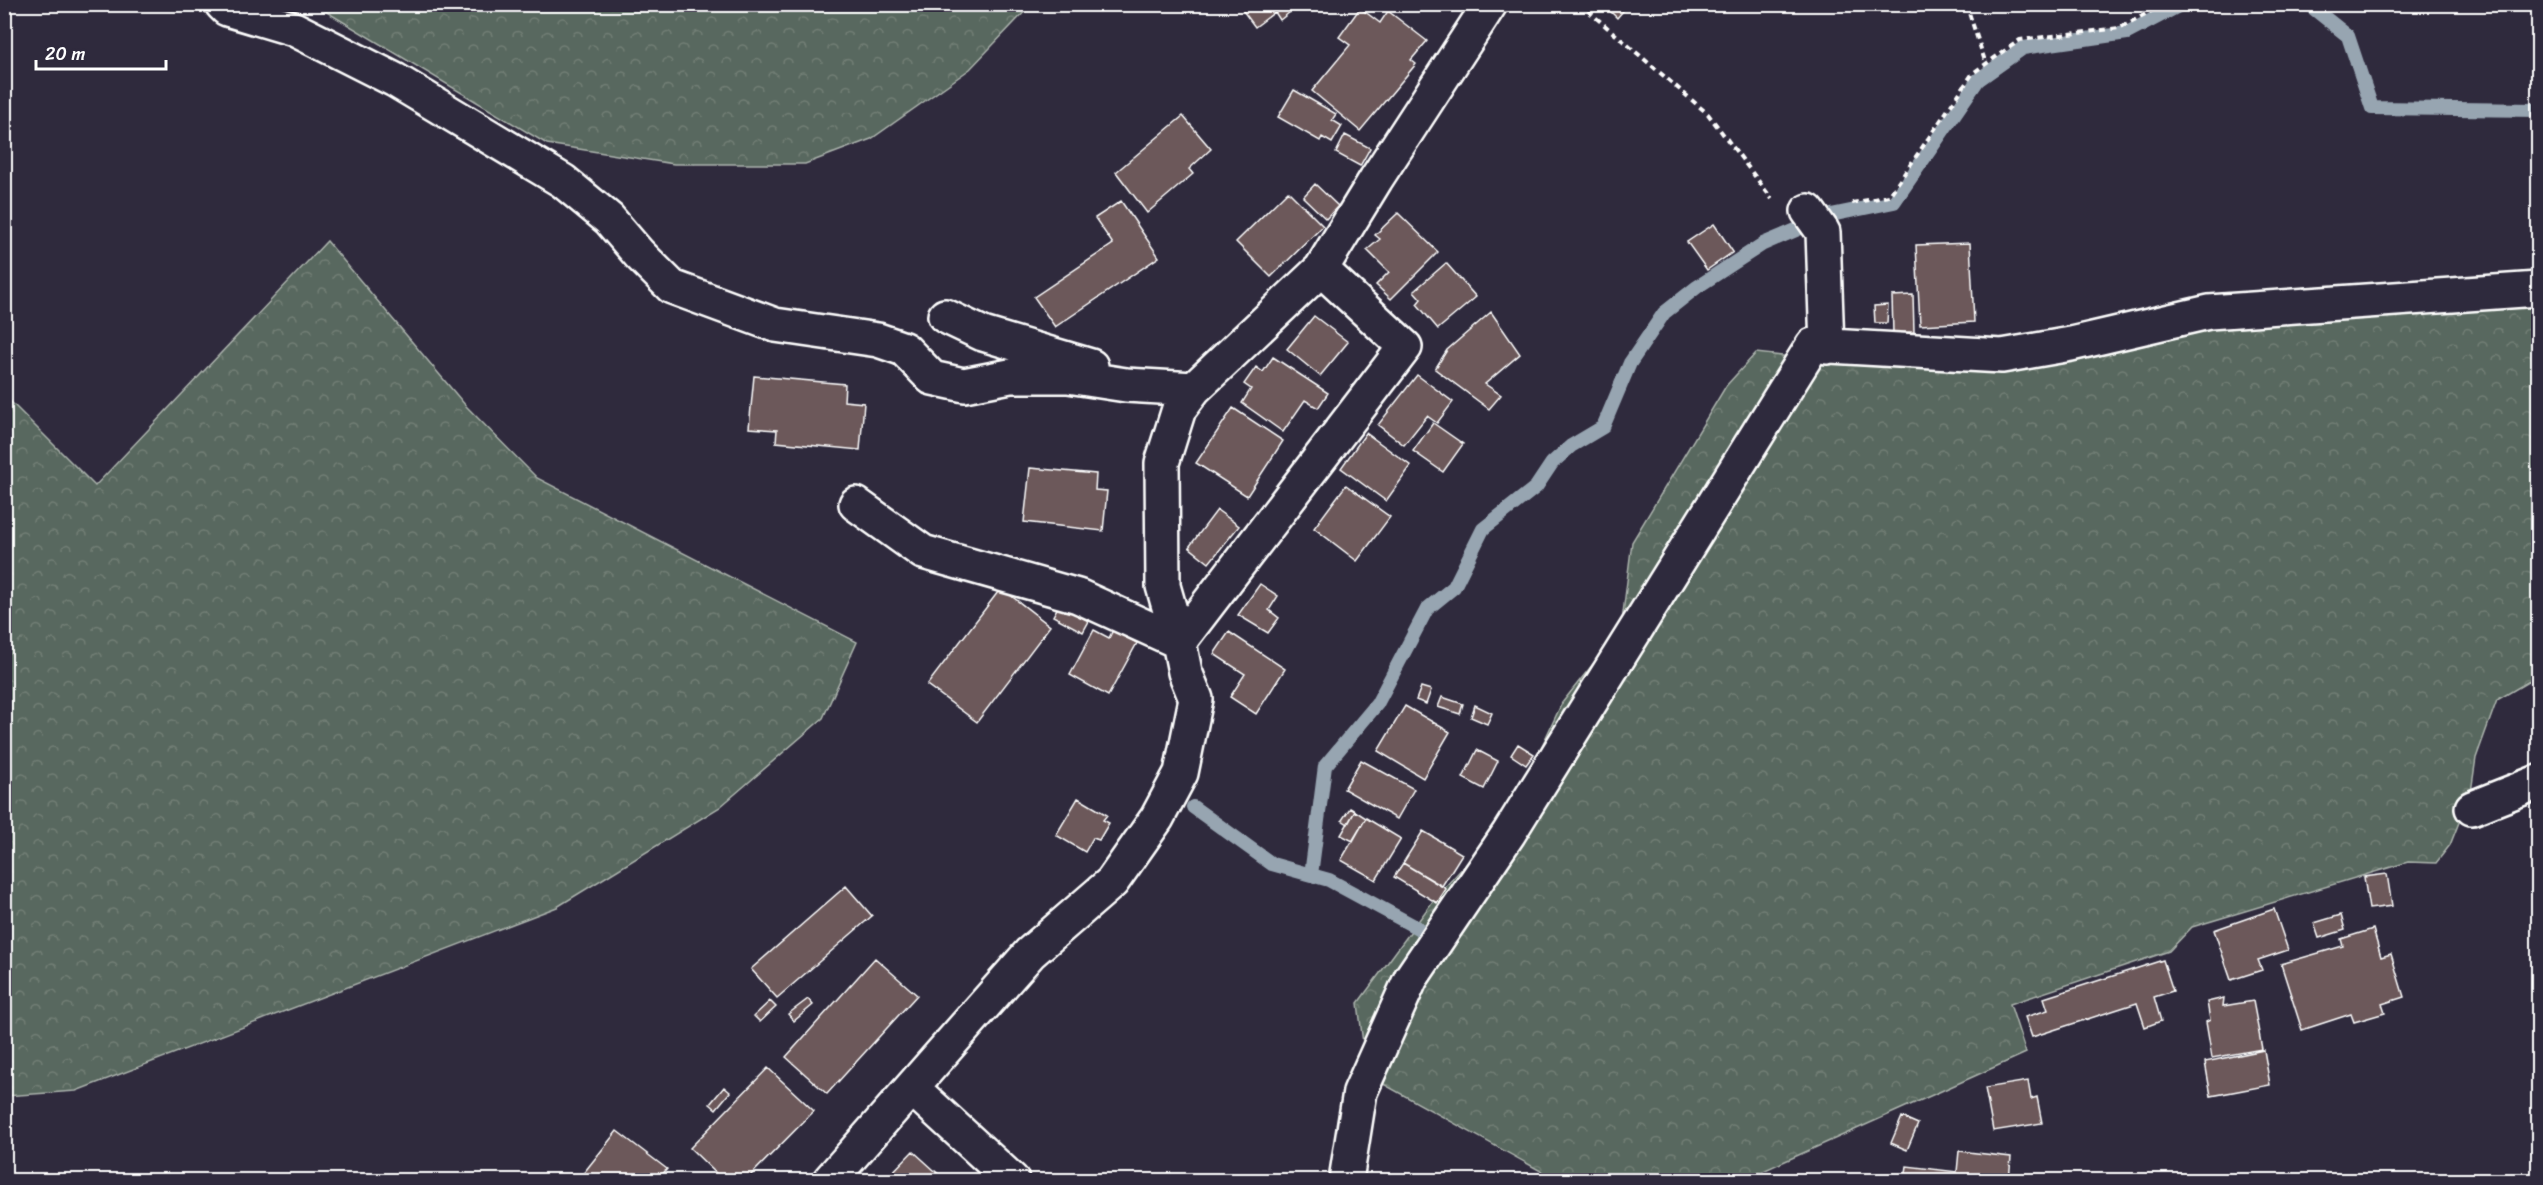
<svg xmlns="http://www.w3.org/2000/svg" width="2543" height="1185" font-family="Sriracha,sans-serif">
<defs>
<pattern id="forest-crowns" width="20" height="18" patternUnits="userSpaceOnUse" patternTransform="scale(1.5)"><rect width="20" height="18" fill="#59685e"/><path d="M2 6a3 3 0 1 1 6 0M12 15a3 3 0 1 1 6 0" fill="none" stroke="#727f76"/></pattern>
</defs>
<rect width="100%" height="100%" fill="#2f2a3d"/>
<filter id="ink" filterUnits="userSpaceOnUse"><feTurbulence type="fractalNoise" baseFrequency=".0167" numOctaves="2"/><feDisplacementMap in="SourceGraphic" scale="12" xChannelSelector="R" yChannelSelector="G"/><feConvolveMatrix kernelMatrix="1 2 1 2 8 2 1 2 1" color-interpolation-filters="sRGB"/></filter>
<g filter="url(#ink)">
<path fill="url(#forest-crowns)" stroke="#acb4ae" stroke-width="1.5" d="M315,5H1031L970,69L871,139L805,164H674L547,144Z
M327,241L466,406L537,478L857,642L823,718L720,807L557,907L76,1091L5,1096V396L95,486Z
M2538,277V676L2497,700L2476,758L2471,792L2450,845L2436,863L2408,862L2192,927L2169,951L2010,1004L2026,1053L1743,1180H1557L1367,1075L1358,1003L1436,897L1479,850L1519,795L1562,703L1621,629L1632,542L1726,386L1756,353L1819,360L2216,327Z"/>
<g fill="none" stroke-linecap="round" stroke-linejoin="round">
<path stroke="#97a5b1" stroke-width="14" d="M2308,4L2348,36L2372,108L2538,110
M1193,807L1272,864L1329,880L1427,933
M1311,875L1325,766L1377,704L1427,609L1454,587L1483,529L1536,487L1552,463L1571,446L1603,427L1630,363L1664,313L1697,287L1763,244L1831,215L1894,202L1978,80L2023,48L2127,33L2182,4"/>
</g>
<path fill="#6c585a" stroke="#fff" stroke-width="1.5" d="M1238,4H1299V5L1280,20L1275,12L1255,27Z
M1603,4H1629L1617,18Z
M1360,8L1380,23L1388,11L1427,41L1411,60L1416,64L1360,131L1312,91L1350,45L1339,37Z
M1294,90L1336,114L1332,120L1342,126L1332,143L1322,137L1320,141L1278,117Z
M1183,116L1211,149L1189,169L1193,174L1147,213L1116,172Z
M1345,135L1370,148L1360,166L1336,153Z
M1315,184L1338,206L1326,219L1303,197Z
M1288,191L1323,226L1271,277L1236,242Z
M1121,201L1159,257L1055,327L1034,297L1113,244L1095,218Z
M1398,213L1438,252L1391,299L1376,285L1389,272L1367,250L1380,239L1375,235Z
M1714,224L1733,252L1707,270L1687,242Z
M1970,243L1974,322L1920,325L1916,245Z
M1446,263L1476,297L1438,329L1417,304L1421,299L1414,291Z
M1913,295L1914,332L1893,333L1892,296Z
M1888,305L1887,323H1875L1874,306Z
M1491,312L1520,354L1485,384L1501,395L1489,409L1435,369L1447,350Z
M1314,316L1348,342L1320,376L1287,349Z
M1273,357L1328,393L1318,408L1305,400L1283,432L1242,403L1251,389L1244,384L1256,367L1263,372Z
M1417,375L1453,402L1437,423L1427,416L1404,445L1378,425Z
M754,376L845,384L844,401L864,403L860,450L776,442L777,430L749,428Z
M1233,408L1283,441L1247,496L1196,463Z
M1433,423L1463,444L1443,472L1413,451Z
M1366,433L1411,466L1386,501L1341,468Z
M1030,468L1096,474L1095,490L1107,491L1103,531L1024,522Z
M1346,485L1390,517L1357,561L1314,528Z
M1217,510L1239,526L1209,563L1189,547Z
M1260,584L1278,596L1269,610L1279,618L1268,633L1238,615Z
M1001,588L1050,626L977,722L927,685Z
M1059,605L1089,621L1083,632L1053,616Z
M1094,630L1109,638L1113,630L1137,643L1108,696L1070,675Z
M1229,632L1285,669L1256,714L1230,697L1245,674L1214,654Z
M1421,687L1431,690L1426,704L1416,700Z
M1442,697L1463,704L1460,714L1438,707Z
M1475,705L1492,713L1487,724L1471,717Z
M1405,706L1450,732L1423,778L1378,751Z
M1518,744L1534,754L1526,765L1511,755Z
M1477,750L1498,761L1484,789L1463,778Z
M1361,760L1414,789L1397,819L1344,789Z
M1078,798L1107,815L1103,820L1109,823L1099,840L1093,838L1085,852L1056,835Z
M1350,808L1355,811L1348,824L1342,820Z
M1355,811L1366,818L1353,841L1341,835Z
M1366,818L1401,839L1376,880L1341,860Z
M1423,831L1462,854L1442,886L1403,863Z
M1403,863L1446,889L1437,903L1394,877Z
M2387,874L2392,906L2369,909L2364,877Z
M846,886L872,916L777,998L751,969Z
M2274,909L2288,950L2258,960L2262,970L2231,980L2214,930Z
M2341,915L2345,930L2319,938L2314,923Z
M2373,929L2381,957L2391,954L2404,997L2382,1004L2385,1013L2354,1022L2351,1014L2302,1030L2281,964L2343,946L2341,939Z
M875,958L917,995L827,1094L786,1057Z
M2163,960L2173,991L2154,997L2161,1021L2145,1027L2137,1003L2032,1037L2025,1017L2048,1010L2044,998Z
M2224,998L2223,1006L2253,1001L2262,1049L2212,1058L2206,1022L2210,1020L2207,1002Z
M808,999L813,1005L794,1021L788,1014Z
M770,1001L776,1007L760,1022L754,1016Z
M2264,1050L2270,1085L2211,1096L2205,1062Z
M768,1068L814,1111L746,1180H723L690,1148Z
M2028,1081L2031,1099L2037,1097L2042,1123L1993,1131L1985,1088Z
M724,1087L730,1092L716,1109L710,1104Z
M1902,1117L1918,1124L1907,1150L1891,1143Z
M617,1131L667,1169L657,1180H578Z
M913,1151L945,1180H885Z
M1959,1151L2011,1157L2009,1180H1905L1907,1166L1957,1172Z"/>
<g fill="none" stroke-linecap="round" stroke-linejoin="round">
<g stroke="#fff" stroke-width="38">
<path id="minor" d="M222,4L227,9L294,29L395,80L563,181L609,219L639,254L672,287L775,325L878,340L904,349L932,378L964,385L1010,376H1068L1126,385L1194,389
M1808,211L1823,232L1827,347
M945,316L983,334L1091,366
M856,504L923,552L1078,596L1179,642L1405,347L1321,269
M2472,808L2538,782
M913,1089L1012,1180
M830,1180L1030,953L1112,882L1157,818L1181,773L1196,699L1185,672L1179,642L1163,586L1162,463L1179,409L1194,389L1321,269L1376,179L1490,4
M1346,1180L1360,1092L1411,978L1509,833L1813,345L2002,356L2071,344L2209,312L2538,289"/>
</g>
<path stroke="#fff" stroke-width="4" stroke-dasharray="6 4.5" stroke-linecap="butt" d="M1580,4L1708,114L1772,199
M1966,4L1986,64
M1852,203L1889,196L1973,73L2020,40L2119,28L2164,4"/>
<use href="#minor" stroke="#2f2a3d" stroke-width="33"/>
</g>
</g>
<rect width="2543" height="1185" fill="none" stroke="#2f2a3d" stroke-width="24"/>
<rect x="12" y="12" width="2519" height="1161" fill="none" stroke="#fff" stroke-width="2" filter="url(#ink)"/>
<path d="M36 60v9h130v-9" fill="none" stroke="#ffffff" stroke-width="3"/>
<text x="45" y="60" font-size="18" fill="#ffffff" stroke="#2f2a3d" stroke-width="4.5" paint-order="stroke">20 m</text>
</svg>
